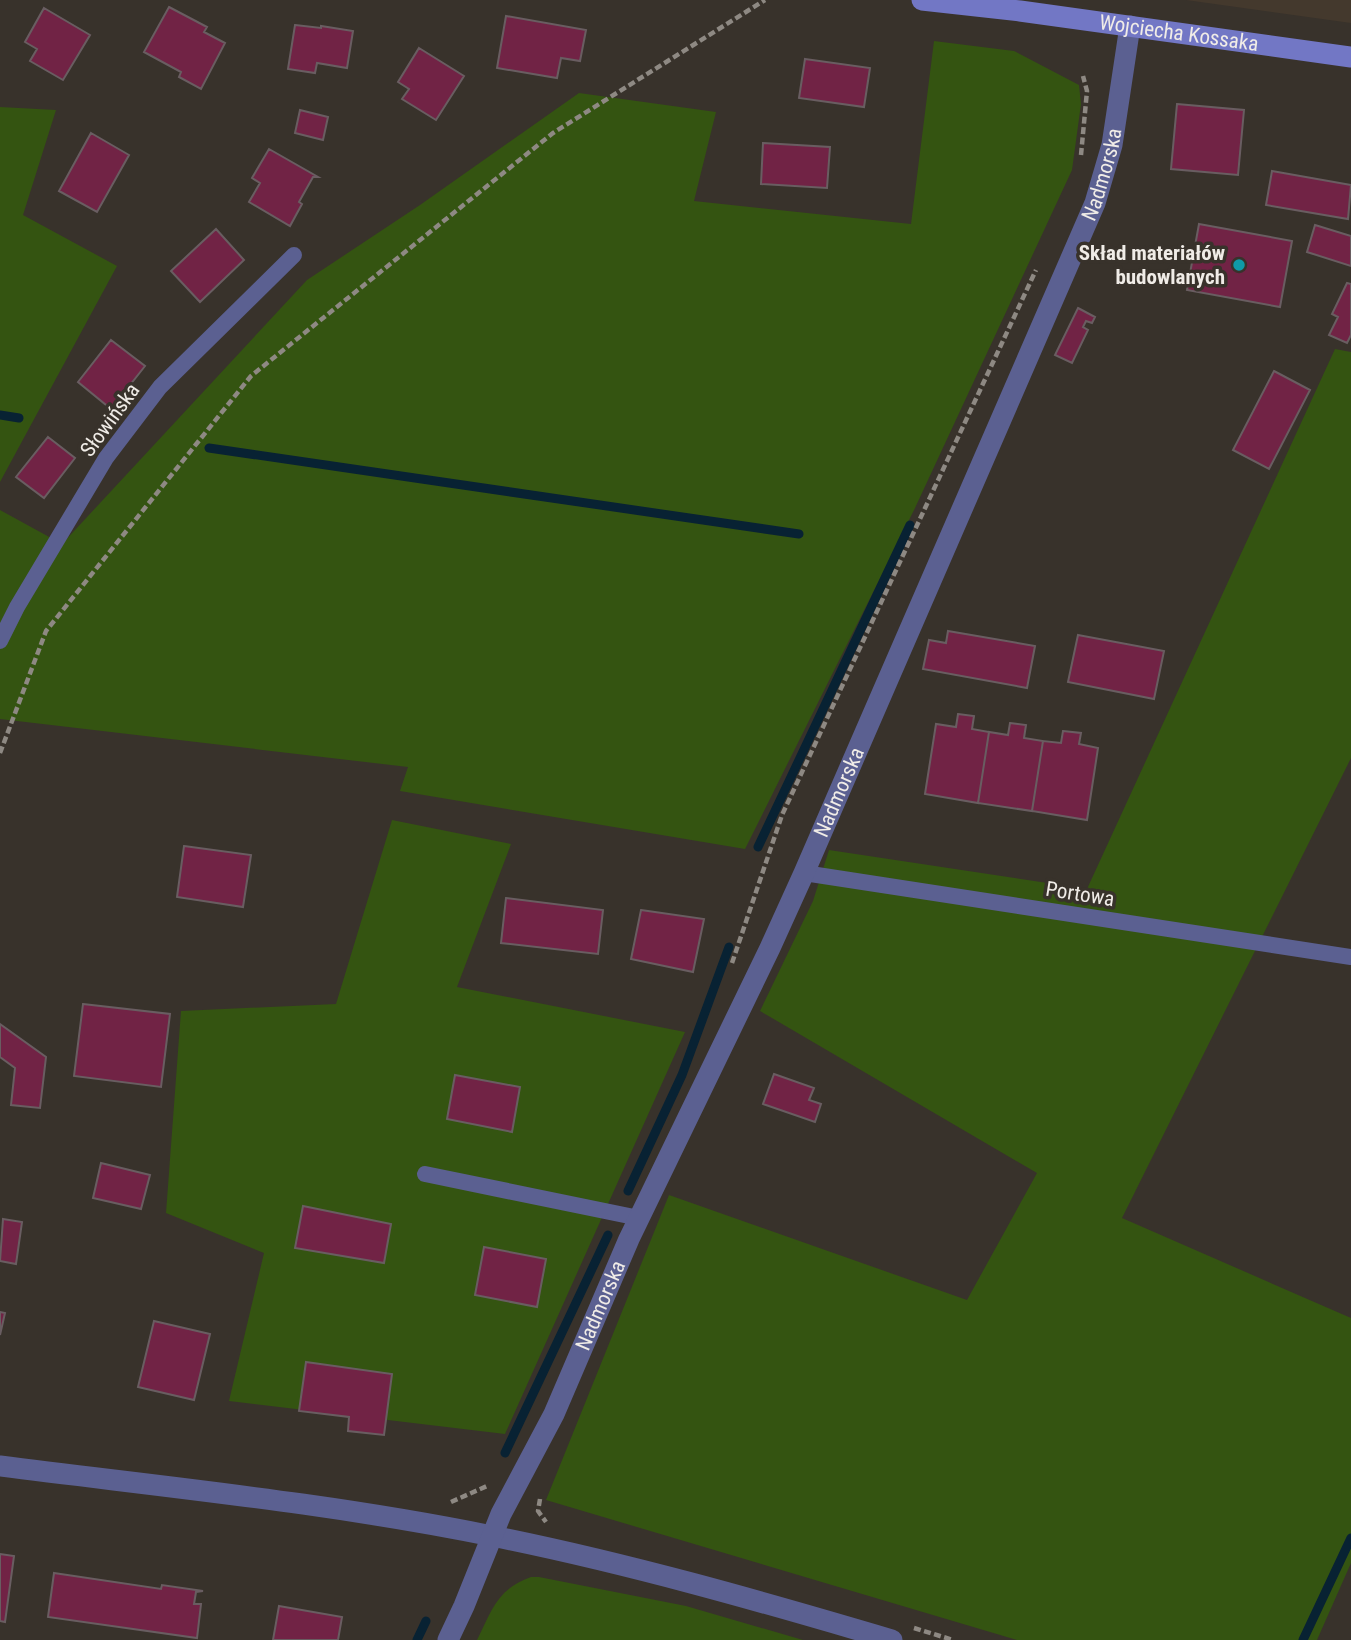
<svg xmlns="http://www.w3.org/2000/svg" width="1351" height="1640" font-family="'Roboto Condensed',sans-serif">
<rect width="100%" height="100%" fill="#38322b"/>
<path fill="#44392d" d="M1186,0H1351V23Z"/>
<path fill="#345411" d="M934,41L1014,51L1079,85L1081,104L1072,170L915,508L745,849L400,791L408,767L0,719V510L62,544L307,280L420,205L579,93L716,112L694,201L911,224Z
M0,107L56,110L23,215L117,266L0,482Z
M1335,349L1351,352V758L1122,1218L1351,1318V1563L1317,1640H1017L546,1500L669,1195L967,1300L1037,1173L760,1011L813,901L829,850L1087,889Z
M392,820L511,844L457,987L685,1032L505,1434L229,1401L264,1253L166,1213L181,1011L336,1004Z
M531,1577H539L686,1606L803,1640H477C492,1610 497,1589 531,1577Z"/>
<g fill="none" stroke-linecap="round" stroke-linejoin="round">
<path stroke="#082233" stroke-width="9" d="M0,415L19,418
M209,448L799,534
M758,847L910,525
M628,1191L682,1075L729,947
M505,1453L608,1235
M417,1640L426,1621
M1303,1640L1351,1538"/>
</g>
<path fill="#712345" stroke="#695d61" stroke-width="2" d="M169,7L207,27L204,32L225,43L201,89L179,77L181,72L144,52Z
M44,8L90,35L63,80L30,61L37,49L25,42Z
M506,16L586,30L580,61L561,58L557,78L497,68Z
M295,25L321,28V26L353,31L347,68L317,63L315,73L288,69Z
M419,48L464,76L436,120L402,99L409,89L398,82Z
M805,59L870,68L864,107L799,98Z
M1177,104L1244,110L1238,175L1171,169Z
M300,110L328,117L323,140L295,133Z
M91,133L129,155L97,212L59,191Z
M763,143L830,147L827,188L761,184Z
M269,149L318,177H313L299,202L302,204L290,226L249,202L260,183L252,178Z
M1272,171L1351,185L1348,219L1266,205Z
M1199,224L1292,241L1280,307L1187,290Z
M1315,225L1351,236V266L1307,252Z
M216,229L244,260L200,302L171,271Z
M1347,283L1351,284V335L1347,343L1329,335L1338,317L1332,314Z
M1078,308L1095,317L1092,323L1086,321L1083,327L1088,330L1072,363L1055,355Z
M111,340L145,366L111,409L78,382Z
M1274,371L1310,390L1269,469L1233,450Z
M48,437L75,458L44,498L16,477Z
M948,631L1035,646L1027,688L923,669L929,640L946,643Z
M1078,635L1164,651L1154,699L1068,682Z
M958,714L974,716L972,729L989,732L978,803L925,794L936,724L956,727Z
M1010,723L1026,725L1024,738L1043,741L1032,811L978,803L989,732L1008,735Z
M1063,731L1081,733L1079,744L1098,748L1087,820L1032,811L1043,741L1061,743Z
M184,846L251,855L243,907L177,897Z
M506,898L603,910L598,954L501,943Z
M641,910L704,919L693,972L631,959Z
M83,1004L170,1014L161,1087L74,1076Z
M0,1024L46,1057L40,1108L11,1105L15,1068L0,1057Z
M774,1074L814,1088L809,1100L821,1104L815,1122L763,1104Z
M455,1075L520,1087L512,1132L447,1119Z
M101,1163L150,1175L141,1209L93,1198Z
M303,1206L391,1224L384,1263L295,1248Z
M3,1219L22,1222L16,1264L0,1261Z
M484,1247L546,1259L537,1307L475,1295Z
M0,1312L5,1313L0,1335Z
M154,1321L210,1334L194,1400L138,1387Z
M306,1362L392,1374L384,1435L348,1431L349,1417L299,1411Z
M0,1554L14,1556L5,1622L0,1621Z
M54,1573L161,1589L162,1585L203,1591L196,1592L194,1604H201L197,1638L48,1617Z
M279,1606L342,1617L338,1640H273Z"/>
<g fill="none" stroke-linecap="round" stroke-linejoin="round">
<path stroke="#8e8983" stroke-width="4.5" stroke-dasharray="7 3.5" stroke-linecap="butt" d="M1081,155L1087,91L1083,76
M0,753L46,631L251,376L553,133L765,0
M732,963L782,815L1036,270
M540,1499L538,1511L546,1522
M451,1502L487,1486
M914,1628L953,1640"/>
<path stroke="#5b6091" stroke-width="16" d="M0,641L17,607L106,458L160,387L294,255
M804,873L1351,957
M425,1174L639,1218"/>
<g stroke="#5b6091" stroke-width="21">
<path d="M0,1466C164,1487 330,1503 492,1536C627,1563 760,1601 892,1640"/>
<path id="s1" d="M448,1640L464,1606L501,1514L554,1414L629,1239L770,948L804,873L1095,203L1112,145L1130,26"/>
</g>
<path stroke="#7277c5" stroke-width="21" id="s2" d="M922,0L1020,11L1351,57"/>
</g>
<circle fill="#0f9aa8" stroke="#38322b" stroke-width="2.5" cx="1239" cy="265" r="7"/>
<g text-anchor="middle" dominant-baseline="central" stroke-width="7" stroke-linejoin="round" paint-order="stroke">
<g font-size="21" fill="#f0ece7" stroke="#38322b">
<text stroke="none"><textPath href="#s2" startOffset="259">Wojciecha Kossaka</textPath></text>
<text stroke="none"><textPath href="#s1" startOffset="1606">Nadmorska</textPath></text>
<text transform="translate(110 420) rotate(-54)">Słowińska</text>
<text stroke="none"><textPath href="#s1" startOffset="934">Nadmorska</textPath></text>
<text transform="translate(1080 894) rotate(9)">Portowa</text>
<text stroke="none"><textPath href="#s1" startOffset="368">Nadmorska</textPath></text>
</g>
<g font-size="21" font-weight="bold" fill="#f0ece7" stroke="#38322b" text-anchor="end">
<text x="1225" y="253">Skład materiałów<tspan x="1225" dy="24">budowlanych</tspan></text>
</g>
</g>
</svg>
